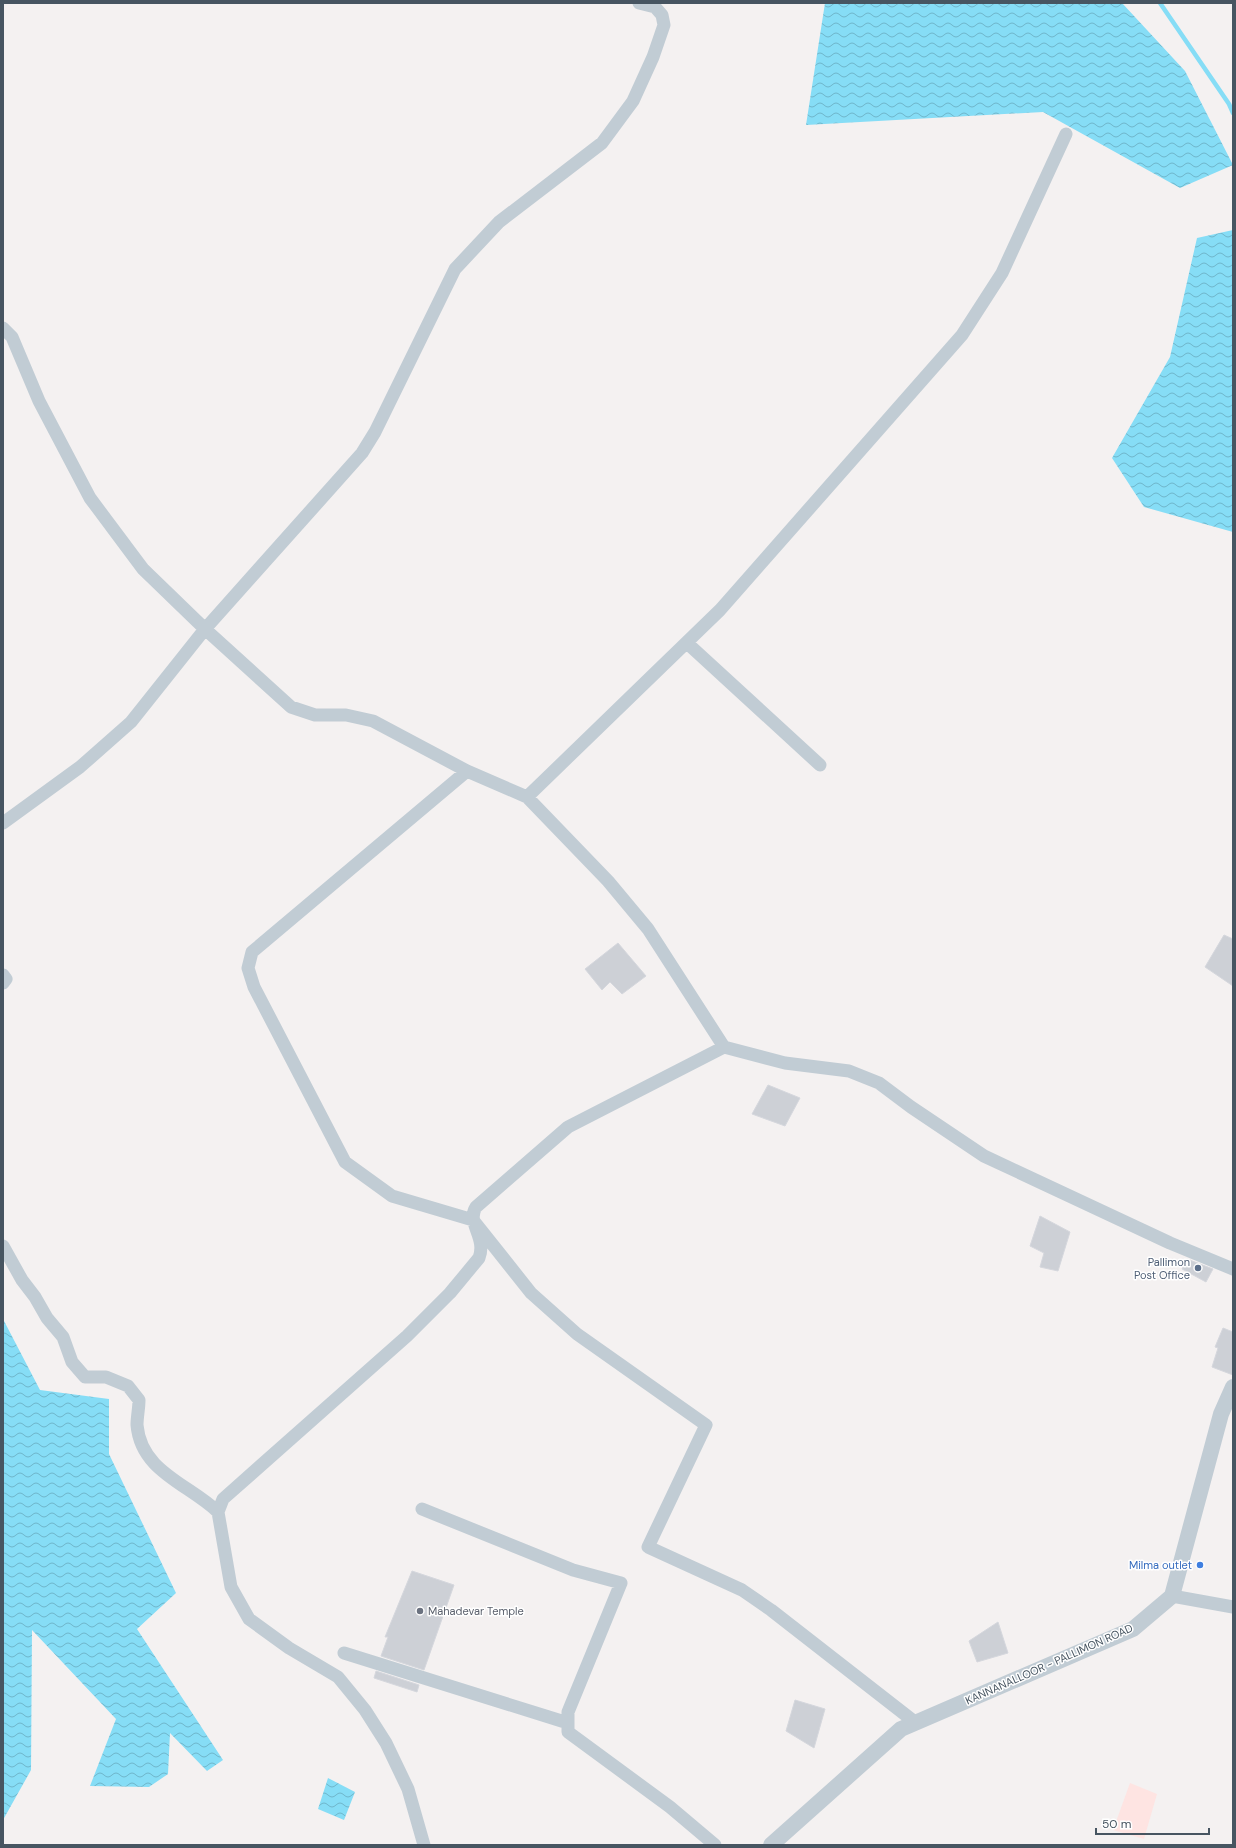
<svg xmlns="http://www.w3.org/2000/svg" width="1236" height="1848" font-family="'DM Sans',sans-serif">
<defs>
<pattern id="water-waves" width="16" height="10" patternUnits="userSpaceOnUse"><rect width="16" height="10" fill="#86ddf6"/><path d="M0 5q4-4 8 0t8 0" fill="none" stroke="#6fb6cb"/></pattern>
</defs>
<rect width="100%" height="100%" fill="#f4f1f1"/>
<path fill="#fee4e2" d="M1130,1783L1157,1794L1144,1839L1113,1830Z"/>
<path fill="url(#water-waves)" d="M825,3H1122L1185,71L1233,165L1180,188L1043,112L806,125Z
M1233,230V532L1144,507L1112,458L1170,357L1197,238Z
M3,1319L40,1390L109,1399V1454L176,1593L137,1629L223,1760L207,1771L170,1733L168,1774L149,1787L90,1786L116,1719L32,1630L31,1770L3,1820Z
M328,1778L355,1792L344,1820L318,1809Z"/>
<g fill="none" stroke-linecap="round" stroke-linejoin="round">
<path stroke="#86ddf6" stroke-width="4.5" d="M1160,3L1229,104L1233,113"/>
</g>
<path fill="#cdd0d6" stroke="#d5d7dd" d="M1224,935L1233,939V986L1205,967Z
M618,943L646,976L622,994L610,982L602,990L585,969Z
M768,1085L800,1098L785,1126L752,1114Z
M1040,1216L1070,1232L1058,1271L1040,1267L1044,1253L1030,1246Z
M1187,1259L1213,1269L1206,1282L1182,1269Z
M1223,1328L1233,1332V1375L1212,1367L1218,1348L1215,1347Z
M412,1571L454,1585L424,1670L381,1656L388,1637H385Z
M998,1622L1008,1653L977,1662L969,1641Z
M376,1671L419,1685L417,1692L374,1678Z
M795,1700L825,1709L814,1748L786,1731Z"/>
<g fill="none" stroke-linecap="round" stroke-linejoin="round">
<path stroke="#c1ccd4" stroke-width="13" d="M3,328L12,337L39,401L90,498L143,569L205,629L291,707L315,715H346L373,721L467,771L527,797L608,881L648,929L724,1047
M687,643L820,765
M467,771L252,952L248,968L254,987L345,1162L392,1196L473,1220L531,1293L577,1334L706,1425L648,1547L742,1590L771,1610L916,1723
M527,797L720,610L962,335L1002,273L1066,134
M3,823L80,767L131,722L205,629L362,453L375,432L455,269L499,222L602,143L633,101L653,57L664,25L662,15L655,7L639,3
M3,975L6,979L3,983
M3,1246L22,1280L35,1297L47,1318L63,1337L72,1362L85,1377H106L128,1386L139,1400C139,1408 137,1417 137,1425C141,1472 189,1484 218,1512
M422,1509L573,1570L621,1583L568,1712V1732L670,1807L715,1845
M1172,1596L1233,1607
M344,1653L568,1723
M424,1845L408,1789L386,1743L365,1710L338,1677L289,1648L249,1619L231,1587L218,1512L223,1499L407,1336L450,1293L479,1258C487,1237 466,1223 476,1207L568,1127L724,1047L785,1063L849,1071L879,1083L911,1107L984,1156L1170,1243L1233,1269"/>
<path stroke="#c1ccd4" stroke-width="16" d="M771,1845L901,1729L1133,1629L1172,1596L1221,1414L1233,1387"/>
</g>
<circle fill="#5c6f8a" stroke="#fff" stroke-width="1.5" cx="1198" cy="1268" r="4"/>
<circle fill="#3f7fe0" stroke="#fff" stroke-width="1.5" cx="1200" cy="1565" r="4"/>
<circle fill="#6b7280" stroke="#fff" stroke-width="1.5" cx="420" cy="1611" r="4"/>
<g text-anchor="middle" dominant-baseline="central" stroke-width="3" stroke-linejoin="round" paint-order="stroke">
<g font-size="11" fill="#4e5e75" stroke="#fff" text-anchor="end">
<text x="1190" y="1262">Pallimon<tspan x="1190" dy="13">Post Office</tspan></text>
</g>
<g font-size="11" fill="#366cbe" stroke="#fff" text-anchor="end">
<text x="1192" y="1565">Milma outlet</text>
</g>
<g font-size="11" fill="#5b616d" stroke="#fff" text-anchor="start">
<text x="428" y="1611">Mahadevar Temple</text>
</g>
<g font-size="11" fill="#475561" stroke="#fff">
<text transform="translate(1049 1664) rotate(-24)">KANNANALLOOR - PALLIMON ROAD</text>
</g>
</g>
<rect width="1236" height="1848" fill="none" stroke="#475561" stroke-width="8"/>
<path d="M1096 1828v6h113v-6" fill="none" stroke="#475561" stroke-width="2"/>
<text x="1102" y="1828" font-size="12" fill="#475561" stroke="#ffffff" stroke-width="3" paint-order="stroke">50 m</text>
</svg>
